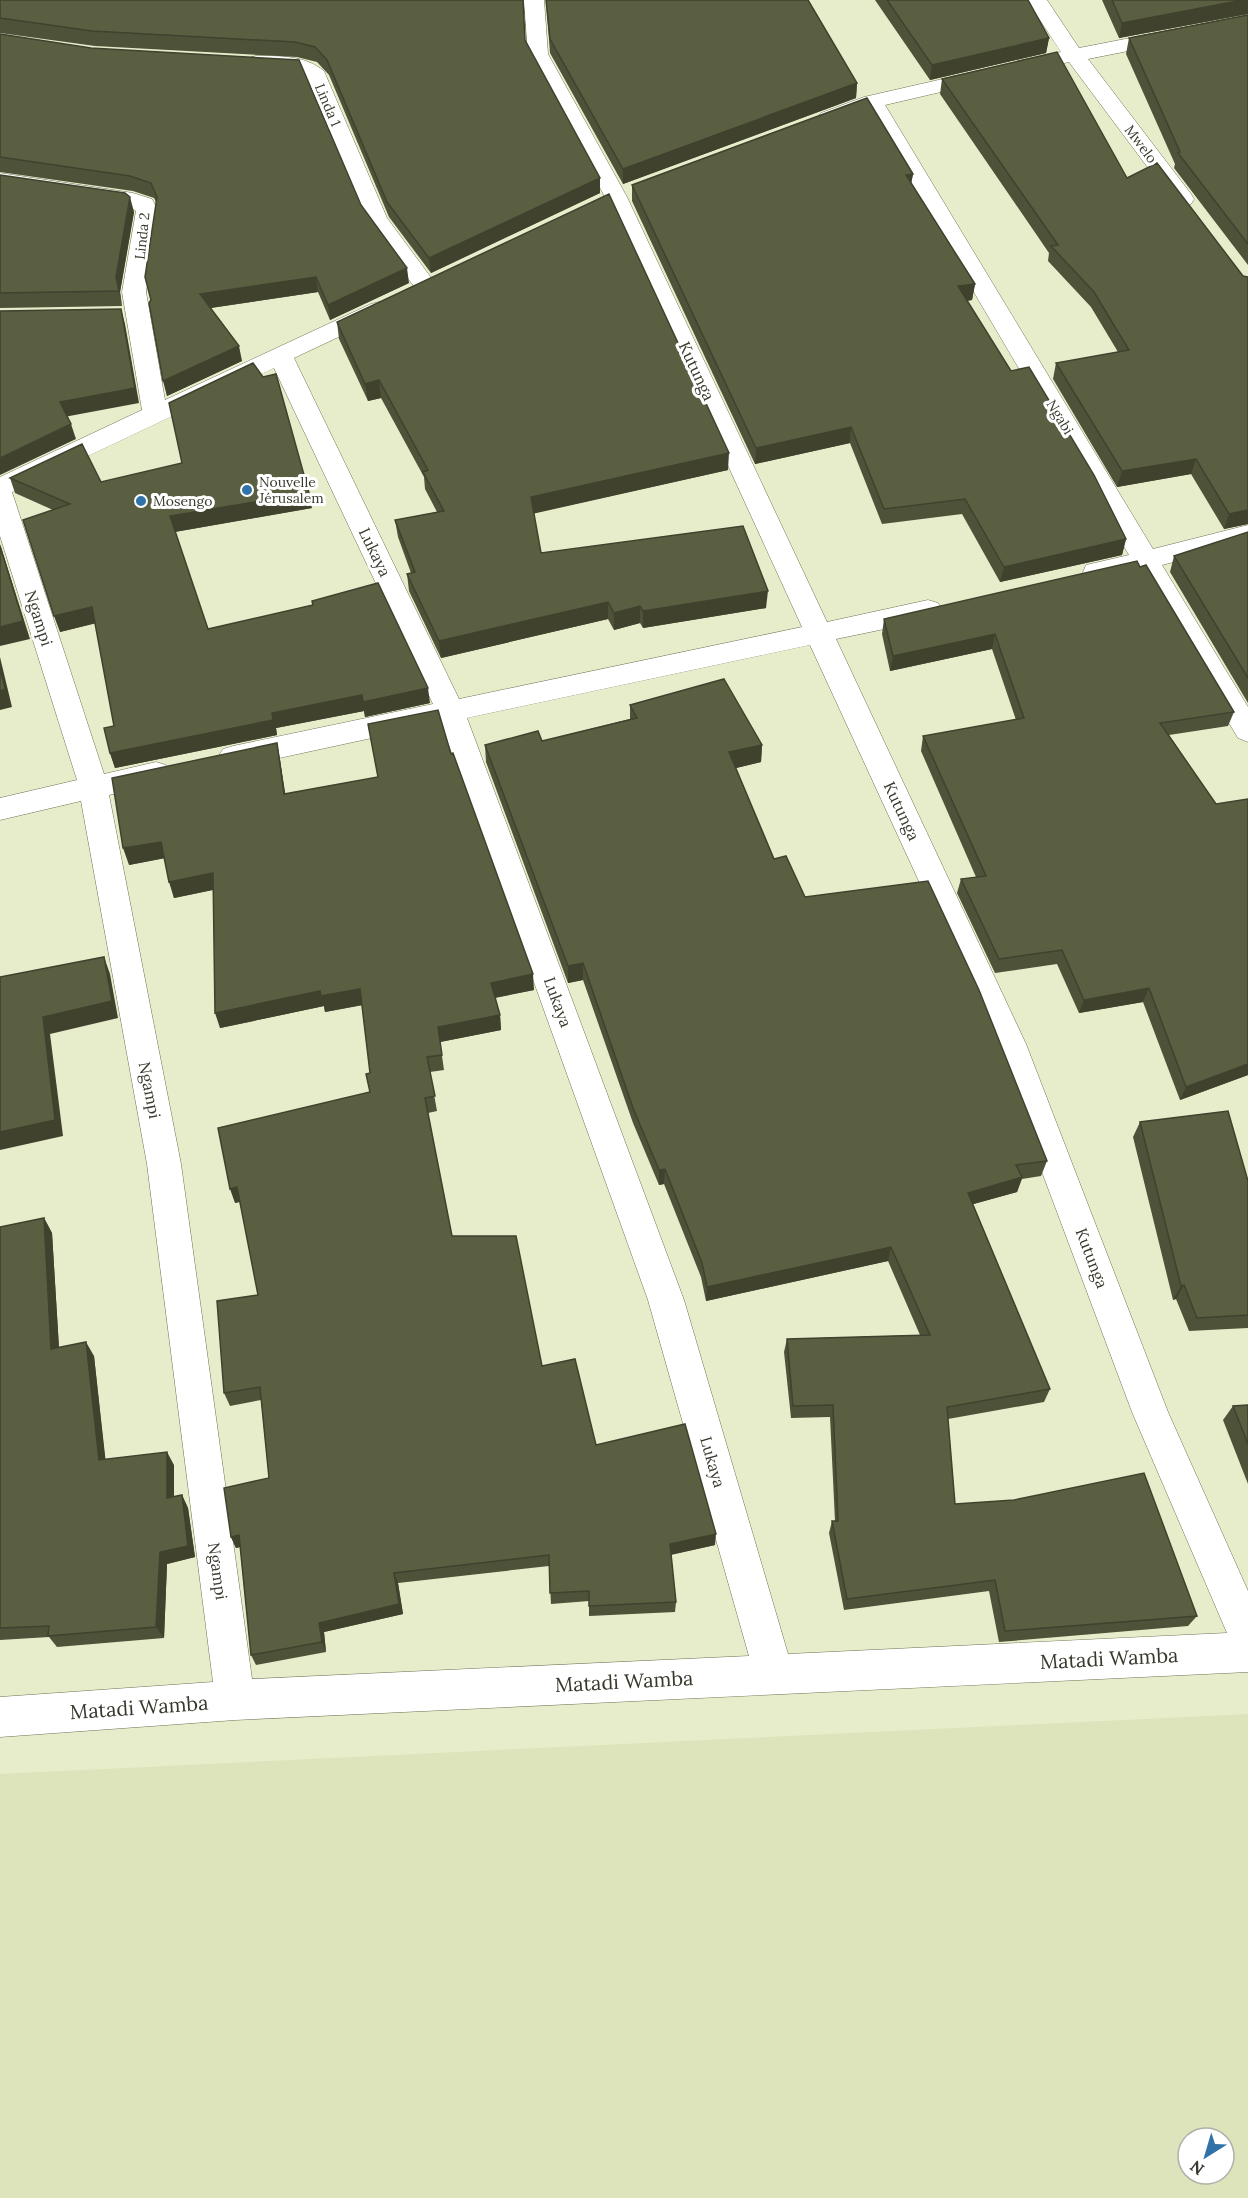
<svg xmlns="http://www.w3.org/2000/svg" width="1248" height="2198" font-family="Lora,serif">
<rect width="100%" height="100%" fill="#e7edcb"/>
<path fill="#dde3ba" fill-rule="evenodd" d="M1248,1714V2198H0V1774ZM1188,2138H1224V2174H1188Z"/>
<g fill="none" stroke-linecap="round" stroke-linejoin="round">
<g stroke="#6d7254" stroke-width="1">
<path id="minor" d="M524,0H544L548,54L627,197L827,622L928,600L938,603L942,610L938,617L928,620L836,639L1026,1044L1168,1412L1248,1591V1672L235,1720L0,1737V1697L213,1682L147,1164L81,801L0,820V798L77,780L0,536V477L142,410L122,292L136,211L129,206L0,187V173L133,193L152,199L158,211L146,292L165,400L371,304L379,302L387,304L391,309L387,314L294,358L459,699L802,627L605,197L528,54ZM274,368L433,704L233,746L223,749L218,757L223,765L233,768L441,723L648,1300L749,1656L252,1679L181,1164L109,795L166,781L171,773L166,765L156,762L104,774L12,492ZM810,645L994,1044L1132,1412L1227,1633L788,1654L684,1300L467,718Z
M1027,0H1047L1079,48L1248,15V27L1088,59L1191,194L1194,199L1191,204L1183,206L1175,204L1069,62L885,105L1153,549L1248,525V543L1162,565L1248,707V742L1238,738L1138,571L1096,581L1086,579L1083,572L1086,565L1129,555L867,111L829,125L821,123L818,118L821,113L864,97L1061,52Z
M256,56C280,56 304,55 324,71L387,218L438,287L434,292L426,294L418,292L365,219L307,79L292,70L249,66L245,62L249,58Z"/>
</g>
<use href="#minor" fill="#fff" fill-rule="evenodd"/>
</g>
<path fill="#4e5239" d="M0,0L525,40L600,193L431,273L389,217L329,75L317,62L297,57L95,46L0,33Z
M546,0H808L857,83L856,98L623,184L550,53Z
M875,0H1028L1049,38L1046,53L930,80Z
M1102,0H1248V14L1119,38Z
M1248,15V265L1174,168L1175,164L1126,54L1129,38Z
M0,34L361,205L409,283L330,320L318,292L211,308L242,361L167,396L150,300L156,202L154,198L133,191L0,172Z
M942,79L1127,178L1243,276L1248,277V524L1224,529L1191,474L1117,487L1053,379L1056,363L1118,352L1091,307L1048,261L1049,253L940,94Z
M913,174L911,183L975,284L972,300L967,301L1011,371L1126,539L1122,555L1000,582L962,514L882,524L850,443L755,464L632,201V185Z
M0,175L134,212L120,292L122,306L0,308Z
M337,322L728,470L534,513L541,553L766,608L643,628L640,623L614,630L608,619L441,658L409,591L407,574L411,573L398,537L395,520L437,512L425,489L424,477L381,398L368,401L339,339Z
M10,478L101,482L312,508L175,532L208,629L312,605V601L430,703L365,717L364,711L276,728L277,735L115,768L110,753L114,726L95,623L60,632L53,510L15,493Z
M1248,532V703L1170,572L1174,556Z
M1140,567L1234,712L1228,726L1169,735L1216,804L1248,1075L1180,1100L1143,1002L1079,1013L1057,964L995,973L957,893L961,879L976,877L921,751L923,736L1016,720L992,649L890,671L882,634L884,619Z
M630,705L762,745L761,762L736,768L774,859L805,897L1047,1161L1041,1176L1022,1179L1017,1192L973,1204L1050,1389L1044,1402L948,1419L955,1504L1197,1616L1188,1626L999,1642L989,1591L844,1610L829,1533L832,1521H835L830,1417L791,1418L784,1352L787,1339L920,1335L888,1261L706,1301L701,1277L664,1184L659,1185L633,1123L583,980L568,983L486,762L485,745L542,741L630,719Z
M368,724L451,754L534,990L495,998L500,1015L501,1030L440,1042L444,1070L430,1072L437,1111L428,1113L452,1236L596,1445L715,1545L671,1555L676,1602L675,1612L589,1616V1601L551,1604L549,1566L398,1583L403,1614L324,1632L326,1652L256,1665L251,1655L240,1547L236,1548L231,1537L269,1478L261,1400L230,1406L224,1393L258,1295L240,1202L235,1203L370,1092V1073L362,1005L325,1012L324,1006L220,1028L213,890L174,898L164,858L129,865L277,743L280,760L285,794L378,777Z
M1140,1122L1248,1181V1328L1189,1331L1176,1299L1173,1300L1133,1137Z
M44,1218L52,1233L59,1348L94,1356L105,1459L174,1465V1497L182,1495L188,1508L195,1557L167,1564L164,1638L57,1647L49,1637L0,1640V1227Z
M1248,1405V1484L1223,1420L1233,1406Z"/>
<path fill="#40422e" d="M1243,0H1248V14L1119,38L1122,23Z
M1049,38L1046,53L930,80L932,65Z
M857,83L856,98L623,184V169Z
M913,174L910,190L906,175Z
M600,178V193L431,273L429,258Z
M130,197L134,212L120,292L122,306L116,277Z
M407,268L409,283L330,320L328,305Z
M316,277L318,292L203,309L200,294Z
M975,284L972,300L955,302L958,286Z
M121,309L125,324L139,403L64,417L60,402Z
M239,346L242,361L167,396L163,381Z
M379,380L381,398L368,401L365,384Z
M71,424L76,439L0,475V458Z
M851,427L850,443L755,464L756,448Z
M729,453L728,470L532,514L531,497Z
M1196,459L1191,474L1117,487L1122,471Z
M309,493L312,508L174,532L170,516Z
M1248,510V524L1224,529L1229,514Z
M1126,539L1122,555L1000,582L1004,567Z
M0,544L30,639L0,646Z
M768,591L766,608L643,628V611Z
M608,602V619L441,658L439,641Z
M640,606V623L614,630V613Z
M92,607L97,623L60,632L54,616Z
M995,634L992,649L890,671L893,656Z
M0,657L12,707L0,710Z
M428,688L430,703L365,717L363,702Z
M362,695L364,711L276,728L277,735L115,768L110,753L272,713Z
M277,743L280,760L288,811L284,794Z
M762,745L761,762L728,770L729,752Z
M161,842L166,858L129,865L123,848Z
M213,873L217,889L174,898L169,882Z
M104,957L110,974L118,1018L50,1034L63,1136L0,1150V1132L43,1017Z
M583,963V980L568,983V966Z
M533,974L534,990L493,998L491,983Z
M1149,988L1143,1002L1079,1013L1084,1000Z
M360,989L363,1005L325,1012L324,1006L220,1028L215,1013L320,991Z
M500,1015L501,1030L440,1042L438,1027Z
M1248,1064V1075L1180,1100L1186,1087Z
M665,1169L664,1184L659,1185V1170Z
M1022,1177L1017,1192L963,1207L968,1193Z
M237,1187L242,1201L235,1203L230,1189Z
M44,1218L52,1233L60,1364L51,1349Z
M891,1247L888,1261L706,1301L707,1287Z
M1184,1285L1176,1299L1173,1300L1181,1286Z
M86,1342L94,1356L107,1473L99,1460Z
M167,1452L174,1465V1510L167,1498Z
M182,1495L188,1508L195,1557L167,1564L164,1638L156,1627L160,1552Z
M716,1534L715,1545L669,1555L670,1544Z
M239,1535L244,1546L236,1548L231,1537Z
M394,1573L398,1583L403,1614L324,1632L326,1652L322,1642L319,1623Z"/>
<path fill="#5b5f42" stroke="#40422e" stroke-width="1.5" d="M0,0H523L525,40L600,178L429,258L387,202L327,60L315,47L295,42L92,31L0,18Z
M546,0H808L857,83L623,169L550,39Z
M887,0H1028L1049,38L932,65Z
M1112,0H1243L1122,23Z
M1248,15V244L1178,153L1180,152L1129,38Z
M0,34L91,48L299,60L361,205L407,268L328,305L316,277L200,294L239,346L163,381L149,303L151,300L145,277L157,197L151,183L130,176L0,157Z
M1057,52L1127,178L1157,163L1243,276L1248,277V510L1229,514L1196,459L1122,471L1056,363L1129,350L1094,292L1051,246L1058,245L942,79Z
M867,98L913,174L906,175L975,284L958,286L1011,371L1029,367L1094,475L1126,539L1004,567L965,499L884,509L851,427L756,448L632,185Z
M0,175L125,193L130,197L116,277L119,291L0,293Z
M609,194L729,453L531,497L541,553L743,526L768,591L643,611L640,606L614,613L608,602L439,641L407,574L415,572L395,520L444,511L423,472L428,470L379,380L365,384L337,322Z
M121,309L135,388L60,402L71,424L0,458V311Z
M253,363L263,377L276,374L309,493L170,516L208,629L313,605L312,601L378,583L428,688L363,702L362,695L272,713L273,720L110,753L104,728L114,726L92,607L54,616L23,520L70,504L10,478L82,444L101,482L182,463L169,403Z
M1248,532V678L1174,556Z
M0,546L23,621L0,627Z
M1137,561L1140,567L1146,565L1234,712L1160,723L1216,804L1248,799V1064L1186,1087L1149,988L1084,1000L1062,950L999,959L961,879L986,876L923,736L1024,718L995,634L893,656L884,619Z
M0,667L5,689L0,691Z
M724,679L762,745L729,752L774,859L786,856L805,897L928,881L979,990L1047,1161L1016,1165L1022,1177L968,1193L1050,1389L947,1407L955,1504L1014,1500L1144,1473L1197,1616L1005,1631L995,1580L847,1599L832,1521H838L833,1405L793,1406L787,1339L930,1335L891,1247L707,1287L702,1263L665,1169L659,1170L633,1108L583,963L568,966L485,745L538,731L542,741L637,718L630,705Z
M438,710L451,754L453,753L533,974L491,983L500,1015L438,1027L442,1055L427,1057L435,1096L425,1098L452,1236H516L542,1366L575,1359L596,1445L685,1424L716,1534L670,1544L676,1602L589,1606V1591L550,1593L549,1555L394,1573L399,1604L319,1623L322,1642L251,1655L239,1535L231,1537L224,1488L269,1478L260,1387L224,1393L217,1301L258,1295L237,1187L230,1189L218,1128L370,1092L366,1074L370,1073L360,989L321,996L320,991L215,1013L213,873L169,882L161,842L123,848L112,778L277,743L284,794L378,777L368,724Z
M104,957L112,1001L43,1017L55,1120L0,1132V977Z
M1228,1111L1248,1181V1315L1197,1318L1184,1285L1181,1286L1140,1122Z
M44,1218L51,1349L86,1342L99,1460L167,1452V1498L182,1495L188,1546L160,1552L156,1627L48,1636L49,1626L0,1628V1227Z
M1248,1405V1444L1233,1406Z"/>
<g fill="#3172a9" stroke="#fff" stroke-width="2">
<circle cx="247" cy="490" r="6"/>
<circle cx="141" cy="501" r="6"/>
</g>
<g text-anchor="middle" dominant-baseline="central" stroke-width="6" stroke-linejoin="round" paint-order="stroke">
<g font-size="14" fill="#37392c" stroke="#fff">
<text transform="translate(328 105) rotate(67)">Linda 1</text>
<text transform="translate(1141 144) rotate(53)">Mwelo</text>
<text transform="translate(142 236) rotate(-84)">Linda 2</text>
<text transform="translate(1060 417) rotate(59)">Ngabi</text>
</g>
<g font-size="14" fill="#37392c" stroke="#fff" text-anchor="start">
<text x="259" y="482">Nouvelle<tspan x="259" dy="16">Jérusalem</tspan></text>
<text x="153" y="501">Mosengo</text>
</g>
<g font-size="16" fill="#37392c" stroke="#fff">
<text transform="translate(697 371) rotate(65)">Kutunga</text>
<text transform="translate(375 552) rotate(64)">Lukaya</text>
<text transform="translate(39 618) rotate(72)">Ngampi</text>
<text transform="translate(902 811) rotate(65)">Kutunga</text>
<text transform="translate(558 1002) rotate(70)">Lukaya</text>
<text transform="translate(150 1090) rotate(79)">Ngampi</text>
<text transform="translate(1092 1258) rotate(69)">Kutunga</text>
<text transform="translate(713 1462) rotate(74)">Lukaya</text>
<text transform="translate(218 1571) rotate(82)">Ngampi</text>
</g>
<g font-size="20" fill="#37392c" stroke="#fff">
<text transform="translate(1109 1658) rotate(-3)">Matadi Wamba</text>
<text transform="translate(624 1681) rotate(-3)">Matadi Wamba</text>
<text transform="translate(139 1707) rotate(-4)">Matadi Wamba</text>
</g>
</g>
<g transform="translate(1206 2156) rotate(217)"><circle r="28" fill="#ffffff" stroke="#afb0ab" stroke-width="1.5"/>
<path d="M0-4.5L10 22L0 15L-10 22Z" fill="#3172a9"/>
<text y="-9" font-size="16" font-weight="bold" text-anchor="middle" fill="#37392c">N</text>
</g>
</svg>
